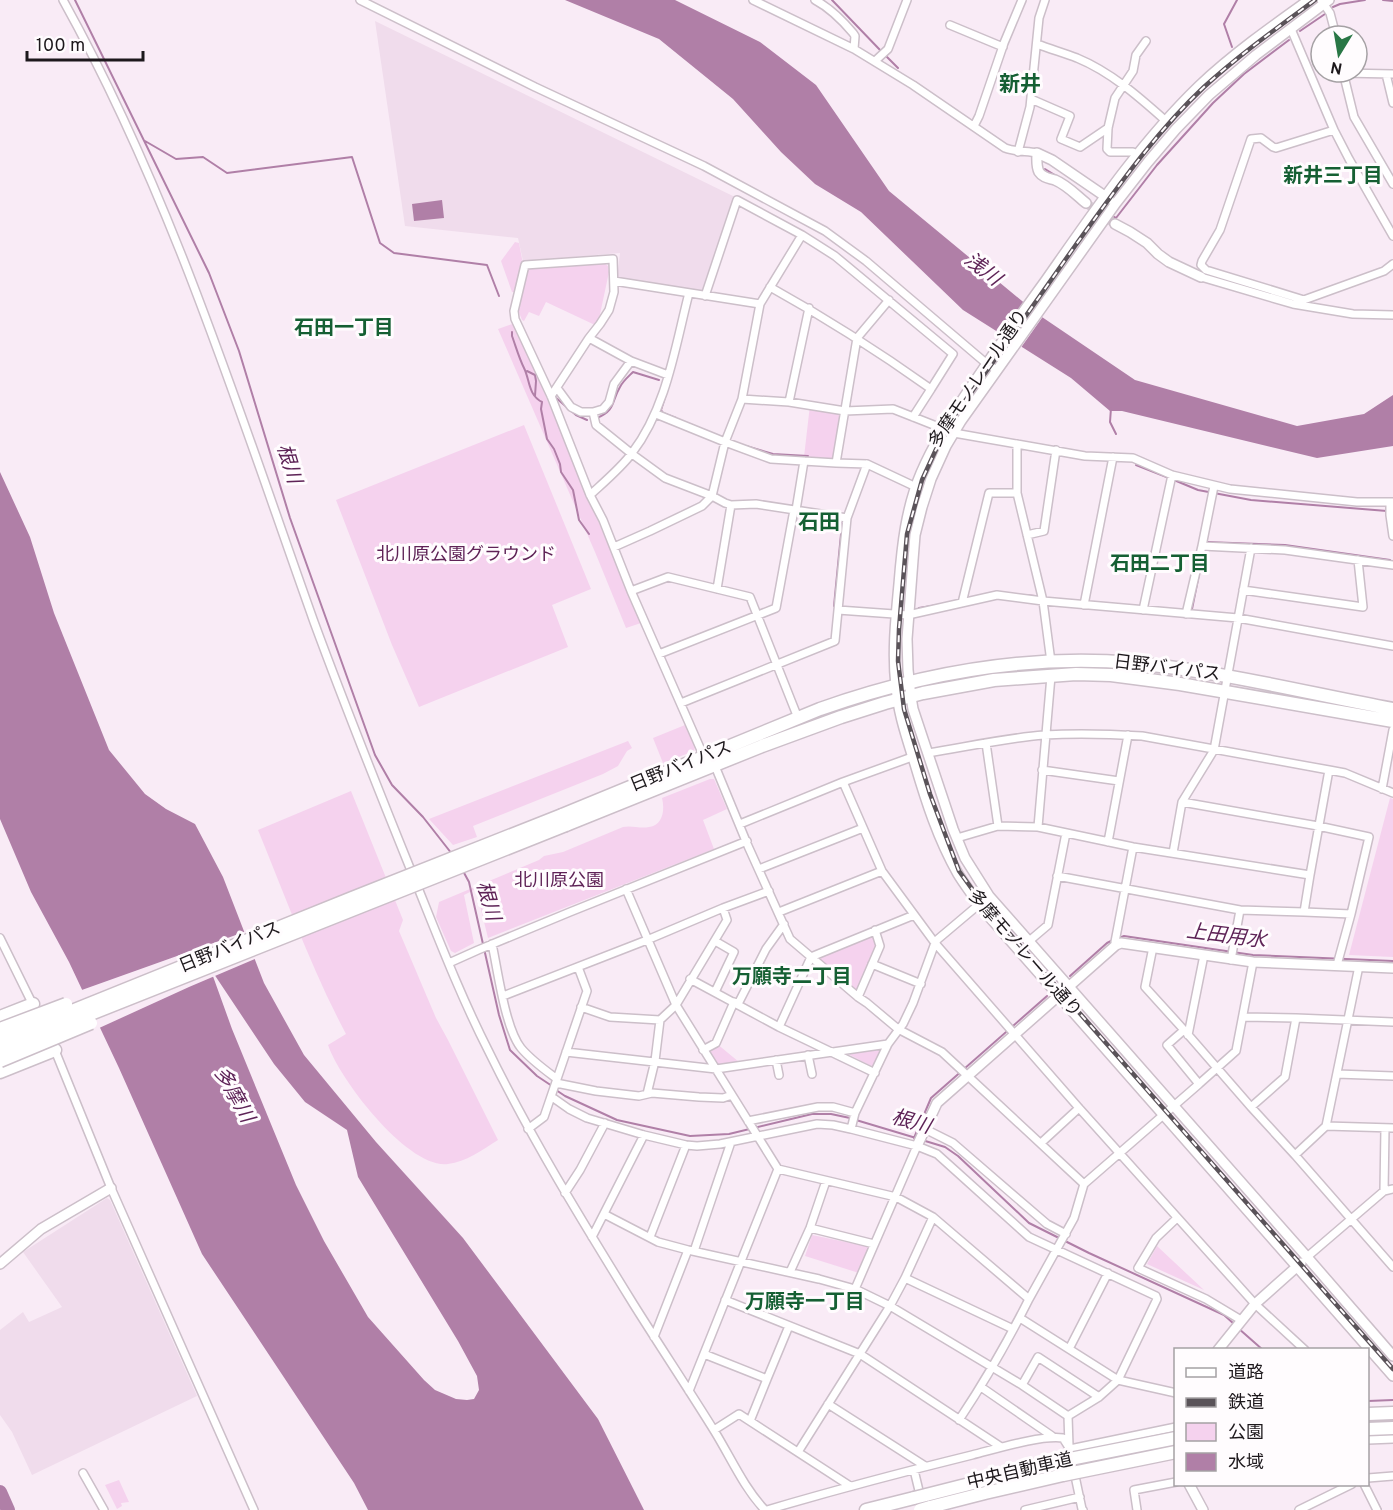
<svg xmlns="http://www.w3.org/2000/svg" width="1393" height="1510" font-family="Overpass,'Noto Sans JP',sans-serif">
<rect width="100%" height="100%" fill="#f9ebf6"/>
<path fill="#f0dcec" d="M375,21L737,198L703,293L617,279L620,253L523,261L518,238L405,226Z
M107,1198L110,1200L197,1396L32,1475L12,1432L0,1415V1330L23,1312L29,1322L62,1307L23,1252Z"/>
<path fill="#f5d2ee" d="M515,242L519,243L523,264L515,292H512L501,261Z
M601,261L608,266L609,272L599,319L595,325L546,302L539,316L529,312L524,321L522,320L518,310L528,270L531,267Z
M515,323L641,623L626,628L595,552L498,329Z
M810,405L845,411L834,461L804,457Z
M524,425L591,589L552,605L568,647L419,707L392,645L336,500Z
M685,725L695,747L694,751L663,763L653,738Z
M628,741L632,748L627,751L618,766L603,774L473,826L477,837L453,845L429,819Z
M710,779H714L727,809L703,820L714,849L488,938L476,889L464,895L474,943L455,953L451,951L436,917L439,902L539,860L544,856L563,852L623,827C632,825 640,829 649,827C663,825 665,810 662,798Z
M351,791L403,920L399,931L436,1018L448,1040L498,1140C482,1150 466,1162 448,1164C408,1169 340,1080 328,1045L346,1034C311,968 286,898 258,830Z
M1390,798L1393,799V957L1349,955Z
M875,930L880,946L858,997L811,957Z
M716,1043L739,1062L738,1066L716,1069L703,1050Z
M881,1049L873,1067L850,1055V1053Z
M812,1235L870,1247L859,1273L805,1256Z
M1157,1246L1204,1290L1147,1264Z
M119,1480L129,1502L121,1503L122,1506L117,1509L105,1485Z"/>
<path fill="#b07fa7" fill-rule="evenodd" d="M565,0H675L760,42L816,85L889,191L1039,315L1135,380L1297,426L1364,414L1393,395V446L1317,458L1122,411H1110L1071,378L963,310L861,212L815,184L781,152L733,99L659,39Z
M442,200L444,218L414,221L412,204Z
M0,472L30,537L54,613L109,750L145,794L166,809L195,824L223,877L264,983L304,1055L376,1142L463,1238L598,1419L644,1510H368L354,1483L202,1254L119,1068L69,962L31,892L0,819ZM210,968L274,1064L305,1102L347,1130L358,1177L458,1341L477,1376L479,1390L474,1399L467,1400L456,1399L435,1390L424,1380L368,1317L324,1241L296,1185L232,1029Z"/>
<path fill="#f9ebf6" d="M1025,300L1044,315L1020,349L999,336Z
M247,931L257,958L189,987L97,1029L79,991Z"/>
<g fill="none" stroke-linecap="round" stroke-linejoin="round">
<path stroke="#b07fa7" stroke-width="2" d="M75,0L209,273L239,351L290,518L375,755L392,785L423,817L452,854
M832,0L881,51
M1383,0L1393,1
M1333,7L1340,4L1365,0
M1300,31L1325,14
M1232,47L1224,24L1237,0
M885,55L898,68
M145,141L176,159L203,157L227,173L352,157L380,243L394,253L487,265L499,296
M1045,169L1058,177
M1114,217L1116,218L1157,165L1213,103L1244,74L1289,40
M512,332V336C516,347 519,358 524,368C530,380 528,395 542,402L541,409L547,439L554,449L560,464L561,472L573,490L579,520L589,534
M527,371L535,375L536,381L535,396
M667,391L661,410L663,413L676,418
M555,397L576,415L587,420
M1111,408L1110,422L1116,434
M597,418C616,410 611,402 620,387C623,381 629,376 633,372L659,380
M746,446L773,454L808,456
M1136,465L1169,478
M1174,480L1198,490L1251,500L1387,511
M799,515L840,521L842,524L834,606
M1206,542L1285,545L1390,560
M1023,595L1035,596
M1047,598L1066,600
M844,607L879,610
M919,608L944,604
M1192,609L1202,559
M463,871L469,882L499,1015L510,1050L537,1076L552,1086
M1119,938L1124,936L1253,955L1393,961
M1070,976L1107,943L1113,940
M556,1090L565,1096L617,1120L690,1136L729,1134L812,1114H831L850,1118
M856,1120L916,1138
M914,1138L931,1098L1047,996
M922,1140L945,1147L958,1156L1029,1223L1089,1253L1224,1315L1234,1324
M1238,1328L1263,1350
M1368,1401L1393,1400
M1371,1491L1381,1510"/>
<path stroke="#b07fa7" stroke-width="14" d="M0,1492L8,1510"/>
<path stroke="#d8cbd5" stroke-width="9" stroke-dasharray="9 4.5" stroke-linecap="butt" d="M1086,203L1115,224"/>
<g stroke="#ccbfc9" stroke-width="10">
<path id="street" d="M63,0C172,196 239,412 314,622C345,706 378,789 412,873C436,932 459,993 488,1050C531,1138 582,1221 634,1305C661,1348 689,1390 715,1432C731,1458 744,1488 765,1510
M360,0L535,87L704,166L825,231L866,261L987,364L997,370
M753,0L854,49L913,85L1005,148C1016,152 1026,151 1037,153
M815,0C830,8 842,20 853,33L855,36L854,49
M1321,0L1330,13L1336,36
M950,25L1003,47
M1291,29L1334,130L1349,159L1393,236
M1037,44C1050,49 1064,53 1077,58C1111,72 1139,97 1166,121
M875,61L888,49L907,0
M1343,72L1354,117L1393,184
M1343,73L1393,74
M1386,74L1393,103
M1031,99L1070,116L1061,139L1080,147L1108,128
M974,126L979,116L1004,43L1022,0
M1018,152L1030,107L1039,18L1045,0
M1138,155L1133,152H1110L1107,149L1108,128L1115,98L1133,71L1136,55L1146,41
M1201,277L1293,304L1353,314L1393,315
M614,281L760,304
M705,296L737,200L802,235
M1304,300L1206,270L1201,265L1202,261L1220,230L1251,139L1261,138L1273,147L1276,148L1334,130
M1301,301L1384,271L1393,264
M589,338L631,361L668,375
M557,388L571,407L581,412H593L603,409L609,402L614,384L631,361
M551,396L589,338L600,324L609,310L614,292L613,259L525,265L514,311L515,319L551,396L590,495L603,520L631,591L704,757
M742,399L789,402L845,411L893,409L954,433L1085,456L1133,458L1172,475L1230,489L1357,502H1393
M789,402L809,308
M593,412L596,425L632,454L665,478L712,496L725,503L731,505L756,504L847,518
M656,414L725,442L771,459L836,463L857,338L889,300
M913,417L931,389
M1017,444V493L1043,601L1051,662
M867,464L916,487
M1214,486L1202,546L1285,550L1393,565
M590,495C603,483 622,467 632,453C667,407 675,347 689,293
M1390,502V515L1393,536
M796,510L804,461
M1027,535L1044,531L1056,450
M614,547L650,531L702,506L712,496L725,442L742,399L760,304L802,235L835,256L953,354L931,389C879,352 826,318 770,287
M717,589L731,505
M1243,590L1363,607L1358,560
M631,591L668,577L750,597L798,718
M962,603L989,493H1017
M1084,605L1113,457
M838,610L908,615L997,595L1043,601L1238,618L1393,646
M1143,610L1172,475
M1186,614L1202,546
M659,654L776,608L794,510
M681,703L835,641L847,518L867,464L836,463
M986,743L998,826
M928,753C966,747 1005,738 1044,735C1075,733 1111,734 1142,736L1329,770
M715,766L748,846L790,939L858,997L867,1003L898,1029L942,1052L1084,1184
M1042,770L1119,781
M843,782L882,871L935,943L1079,1108L1255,1304L1305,1350
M1382,789L1393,730
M1182,802L1318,826L1369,837L1351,914
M740,824L843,782L912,757
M1038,827L1051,676
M957,838L998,826L1038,827L1133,847L1310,875L1304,912L1351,914L1337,965
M1108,842L1128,735
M1173,853L1182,802L1214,750L1251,548
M759,869L863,828
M1310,875L1329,770L1345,773L1393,793
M1057,876L1240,910
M626,889L676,1005L778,1169L896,1197L933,1217L1029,1299C1008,1341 985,1381 959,1420
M779,912L882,871
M0,938L33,1005
M715,941L734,952L715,992
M1028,942L1048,925L1066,833
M492,944C498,971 505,1028 521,1048C531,1060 545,1070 557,1079
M1116,945L1115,942L1133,847
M1153,947L1145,987L1184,1030
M1231,960L1240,910L1304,912
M449,963L478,950L570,912L747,841
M872,964L921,984
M1359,966L1326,1126L1295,1155L1393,1267
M690,979L779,1027L875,1073
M503,996L647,940L723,908L769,891
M858,997L880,946L875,930
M738,1004L766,949L784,924
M581,1007L610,1017L660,1020L676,1005L727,920L723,908
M1243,1017L1296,1018
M779,1027L811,957L914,915
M1188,1035L1204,955
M54,1048L111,1188L254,1510
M703,1050L716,1043L734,1002
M566,1052L716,1069L888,1044
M808,1055L812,1074
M776,1060L779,1075
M1337,1074L1393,1076
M556,1083L596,1091L639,1096L652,1093L699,1097L723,1098L732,1095
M1199,1084L1236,1051L1253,962
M647,1094L655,1061L660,1020
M552,1097L569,1109L587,1118L644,1135L686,1145L697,1146L720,1144L817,1124L833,1125L851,1129L917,1146L937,1154L1029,1237L1156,1296L1157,1299L1118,1380L1099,1397L1068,1416
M1251,1107L1295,1155
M748,1121L818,1107H833L855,1113
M1326,1126L1393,1128
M528,1129L544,1117L587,991L578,967
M851,1129L855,1113L888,1044L903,1024L913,1003L935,943L938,939L989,896
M925,1129L953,1143L1047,1224L1066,1234
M1041,1143L1079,1108
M1384,1191L1385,1128
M565,1193L580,1170L605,1123
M604,1214L658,1242L688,1250L819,1279L855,1289L890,1306L1022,1385L1068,1416
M1177,1218L1156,1238L1138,1268L1206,1299L1241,1320
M810,1228L874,1244
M592,1237L644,1135
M650,1237L686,1145
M694,1251L731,1142
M1307,1257L1384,1191L1393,1189
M790,1272L810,1228L826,1181
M905,1278L1013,1329
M855,1289L917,1146
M1029,1299L1074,1218L1084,1184L1199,1084L1167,1045L1184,1030L1251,1107L1285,1077L1296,1018L1393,1022
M725,1300L860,1354L1001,1447
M1020,1318L1118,1380L1176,1393
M654,1337L688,1250
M1069,1349L1108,1273
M704,1354L767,1379L789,1326
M1022,1385L1038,1357L1099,1397
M981,1387L1052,1436
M689,1391L778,1169
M828,1404L925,1466
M1068,1416L1069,1446
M750,1421L767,1379
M714,1430L739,1414L850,1486
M1368,1440L1393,1439
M798,1452L890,1306L905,1278L933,1217
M1071,1457L1082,1509L1083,1510
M914,1470L921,1499
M83,1473L104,1510
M1368,1478L1393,1476
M1364,1484L1377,1510
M767,1510C835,1490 903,1472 972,1455C996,1449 1040,1435 1063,1438L1070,1449L1176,1427
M1025,1510L1080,1497
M1137,1510L1134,1490L1176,1482
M1299,1510L1352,1484"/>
</g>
<g stroke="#ccbfc9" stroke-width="12">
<path id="secondary" d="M1309,0C1271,27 1233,54 1199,86C1140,143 1093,213 1046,280C1022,313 998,347 975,381C954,411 935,440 921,473C906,508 902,546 899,584C896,617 892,652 896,686C898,713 907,738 915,764C926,801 938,839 958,874C964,884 972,894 979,905L1393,1376
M1329,0L1256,55L1209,95L1176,129L1148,162L1116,203L961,421L946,446L931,479L922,507L915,535L913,560L907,639L908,670L911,697L913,709L953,829L965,858L989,896L1307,1257L1393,1356
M1086,203C1076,195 1067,185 1055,180C1049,178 1043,178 1039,172C1036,166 1037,159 1037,153L1052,160L1109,199
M1115,224L1130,232L1147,243L1158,254L1169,262L1201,277
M917,1146L937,1103L1116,945L1121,943L1253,962L1393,968
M0,1264L41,1229L111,1188
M1218,1350L1255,1304L1301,1263
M1189,1484L1203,1510"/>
</g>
<g stroke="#ccbfc9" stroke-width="15">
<path id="highway" d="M562,815L820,709C922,673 1025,654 1133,663C1221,671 1307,693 1393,709
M566,825L762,746L841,717L885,703L923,693L994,680L1076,674L1111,675L1180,684L1393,721
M0,1017L33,1004
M0,1072L55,1050
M1368,1414L1393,1413
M1368,1429L1393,1428
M926,1495L1060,1461
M930,1507L985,1493L1063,1475
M866,1510L914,1498"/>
</g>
<use href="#street" stroke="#fff" stroke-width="7"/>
<use href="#secondary" stroke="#fff" stroke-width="9"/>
<use href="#highway" stroke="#fff" stroke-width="12"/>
<g stroke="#5a5359" stroke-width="4.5">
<path id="rail" d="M1315,0C1277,28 1239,55 1204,87C1154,134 1115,191 1075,246C1035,303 995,360 954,416L938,445L922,480L907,534L899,629L898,661L904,709L930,794L959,871L980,900L1393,1369"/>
</g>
<use href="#rail" stroke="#fffcfe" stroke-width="2" stroke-dasharray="7" stroke-linecap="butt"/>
<g stroke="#ccbfc9" stroke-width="15" stroke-linecap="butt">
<path id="highway-bridge" d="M0,1029L66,1004
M0,1040L352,898L562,815
M0,1050L566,825
M0,1061L91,1023
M1060,1461L1176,1438
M1063,1475L1176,1452
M914,1498L926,1495
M920,1510L930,1507"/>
</g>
<use href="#highway-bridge" stroke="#fff" stroke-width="12"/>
</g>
<g text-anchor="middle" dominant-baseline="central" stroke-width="6" stroke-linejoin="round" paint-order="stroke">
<g font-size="18" fill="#1d181c" stroke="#fffcfe">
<text transform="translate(979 379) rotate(-56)">多摩モノレール通り</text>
<text transform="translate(1167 669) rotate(7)">日野バイパス</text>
<text transform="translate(681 767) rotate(-22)">日野バイパス</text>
<text transform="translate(230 948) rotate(-22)">日野バイパス</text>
<text transform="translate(1024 954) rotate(49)">多摩モノレール通り</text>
<text transform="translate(1020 1472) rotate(-13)">中央自動車道</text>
</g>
<g font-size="18" fill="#5f2357" stroke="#fffcfe">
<text x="466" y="555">北川原公園グラウンド</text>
<text x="559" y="881">北川原公園</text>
</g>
<g font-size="20" font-weight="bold" fill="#155f33" stroke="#fffcfe">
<text x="1333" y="177">新井三丁目</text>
<text x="344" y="329">石田一丁目</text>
<text x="1160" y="565">石田二丁目</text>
<text x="792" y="978">万願寺二丁目</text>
<text x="805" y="1303">万願寺一丁目</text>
</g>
<g font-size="20" font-style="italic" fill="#5e2357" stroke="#fffcfe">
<text transform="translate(982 270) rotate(38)">浅川</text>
<text transform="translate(288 464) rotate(73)">根川</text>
<text transform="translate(487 901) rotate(74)">根川</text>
<text transform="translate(1226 937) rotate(7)">上田用水</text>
<text transform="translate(233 1095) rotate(61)">多摩川</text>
<text transform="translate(911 1123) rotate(16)">根川</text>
</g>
<g font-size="21" font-weight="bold" fill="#155f33" stroke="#fffcfe">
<text x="1020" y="85">新井</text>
<text x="819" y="523">石田</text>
</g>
</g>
<rect x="1174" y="1348" width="195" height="138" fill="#fffcfe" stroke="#a5a1a4" stroke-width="1.5"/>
<rect x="1186" y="1368" width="30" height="9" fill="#ffffff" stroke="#a5a1a4" stroke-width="1.5"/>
<text x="1228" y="1378" font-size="18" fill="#1d181c">道路</text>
<rect x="1186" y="1398" width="30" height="9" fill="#5a5359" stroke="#a5a1a4" stroke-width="1.5"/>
<text x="1228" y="1408" font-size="18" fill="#1d181c">鉄道</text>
<rect x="1186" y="1423" width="30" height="18" fill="#f5d2ee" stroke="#a5a1a4" stroke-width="1.5"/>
<text x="1228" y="1438" font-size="18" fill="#1d181c">公園</text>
<rect x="1186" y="1453" width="30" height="18" fill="#b07fa7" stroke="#a5a1a4" stroke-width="1.5"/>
<text x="1228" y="1468" font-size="18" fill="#1d181c">水域</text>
<g transform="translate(1339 54) rotate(191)"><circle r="28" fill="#fffcfe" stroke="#a5a1a4" stroke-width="1.5"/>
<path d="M0-4.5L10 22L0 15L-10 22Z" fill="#297746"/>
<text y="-9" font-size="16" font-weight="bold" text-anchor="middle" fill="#1d181c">N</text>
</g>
<path d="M27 51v9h116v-9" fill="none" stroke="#1d181c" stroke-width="3"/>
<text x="36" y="51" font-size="18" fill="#1d181c" stroke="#fffcfe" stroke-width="4.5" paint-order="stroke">100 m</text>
</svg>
